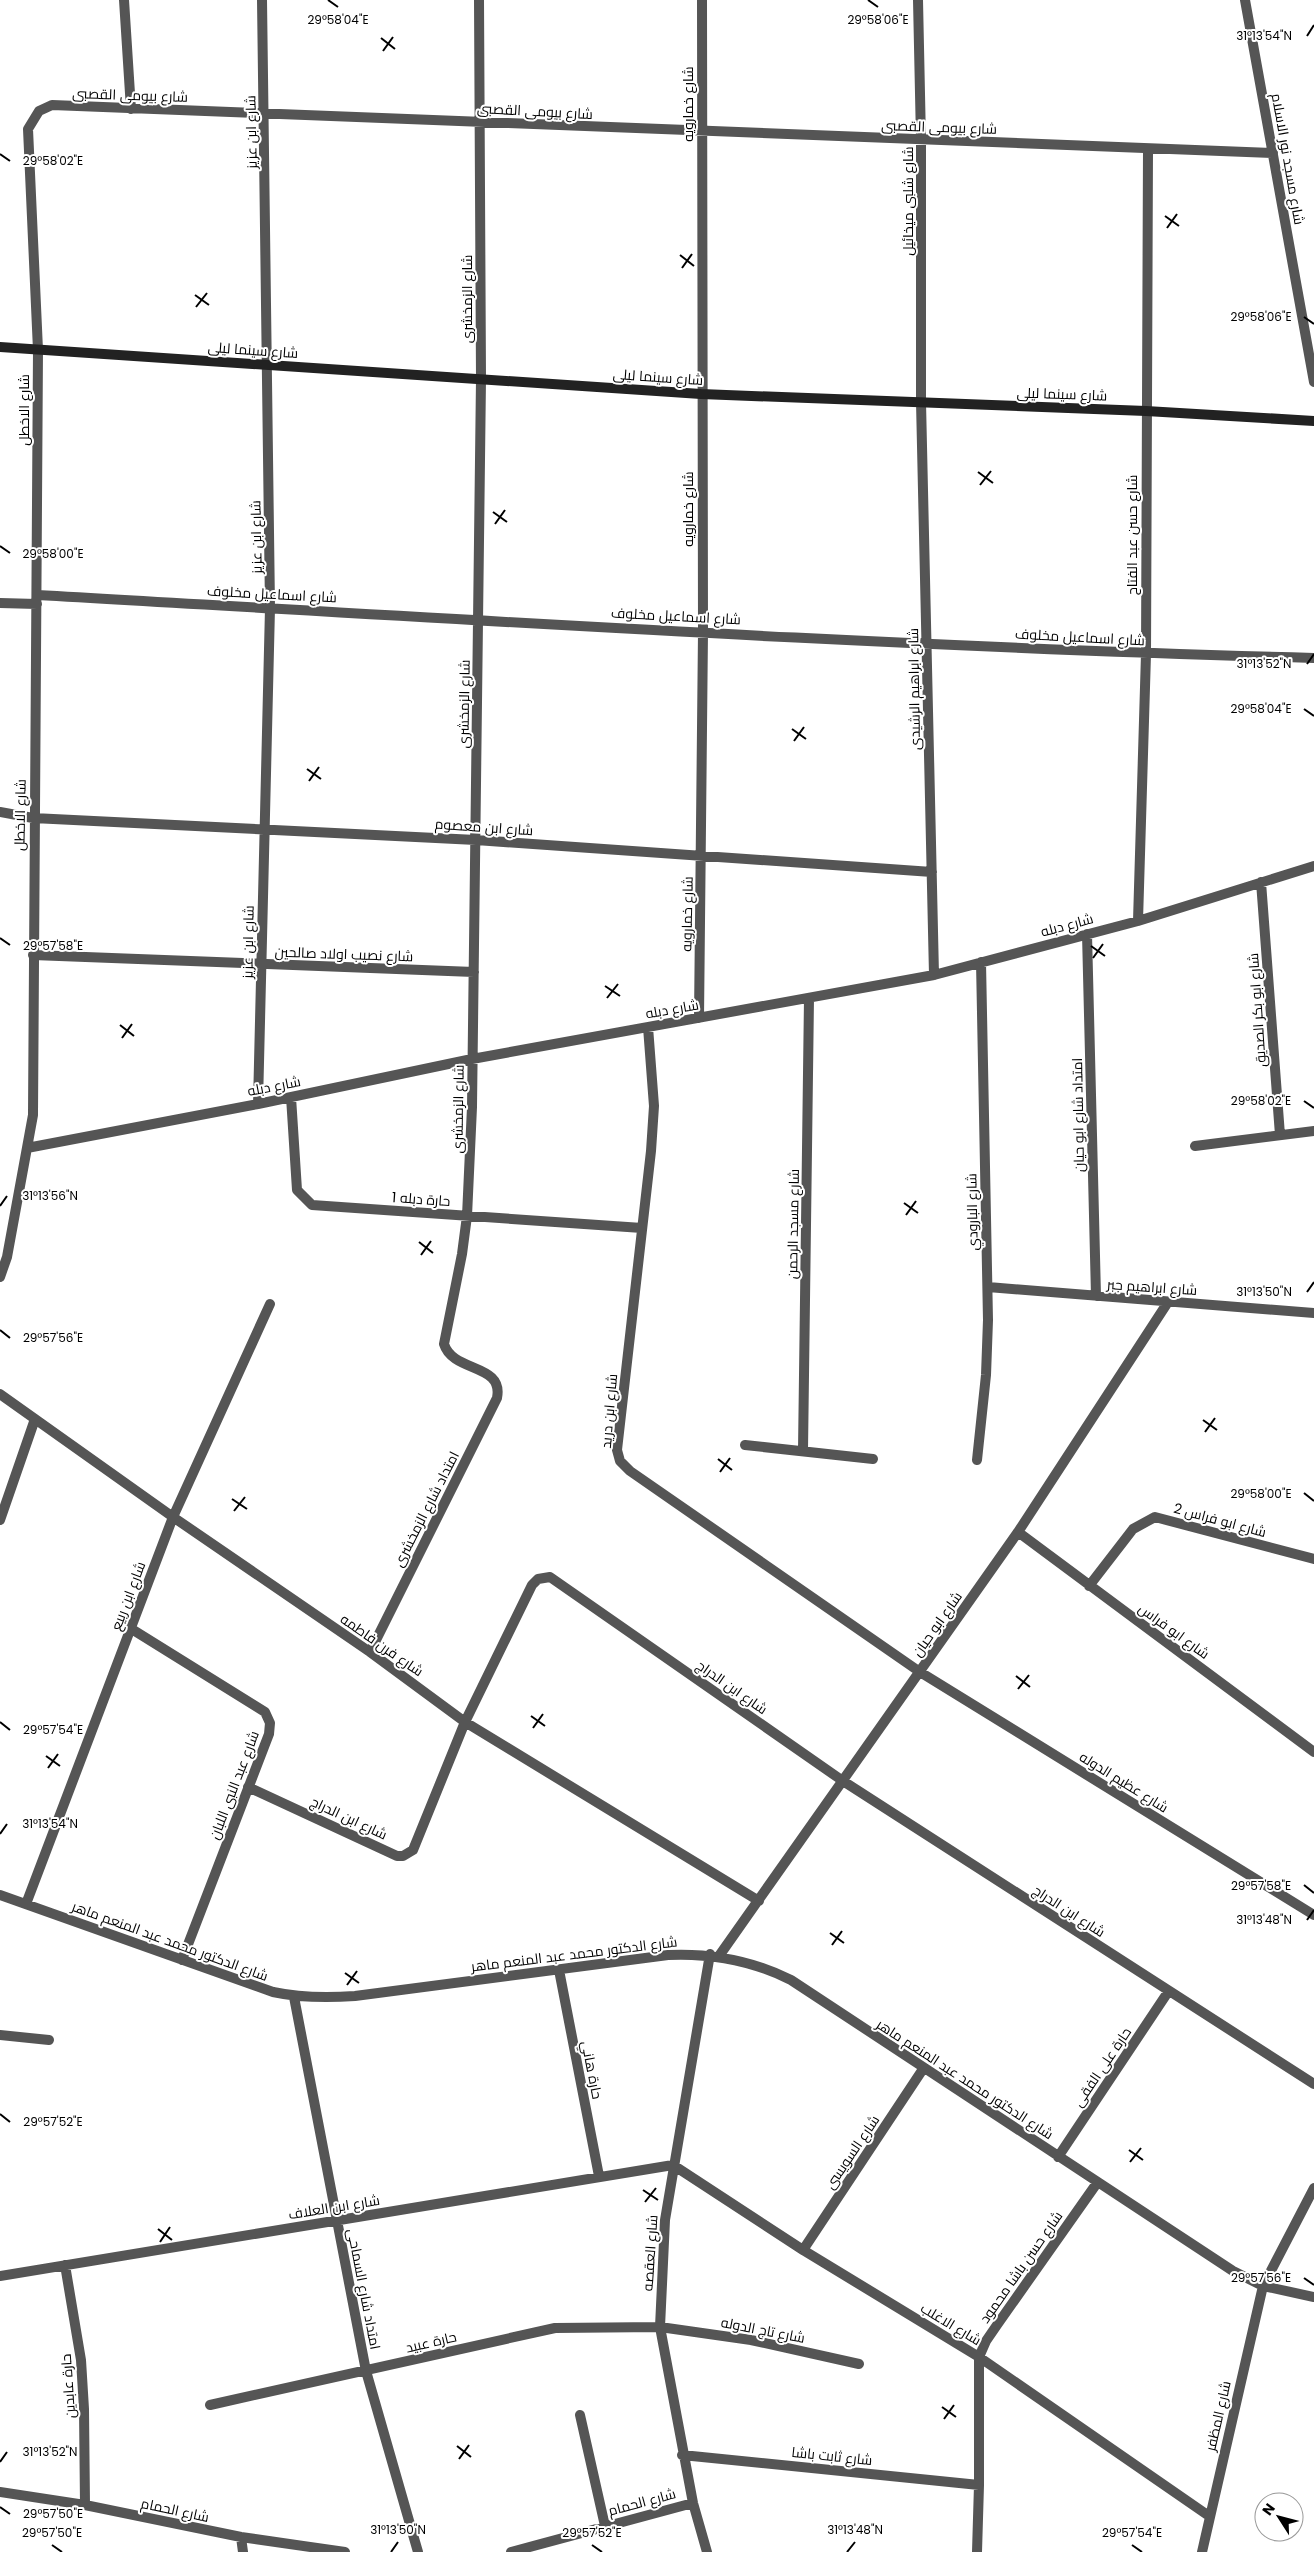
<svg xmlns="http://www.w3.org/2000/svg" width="1314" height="2552" font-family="Poppins,Cairo,sans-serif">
<rect width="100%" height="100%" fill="#fff"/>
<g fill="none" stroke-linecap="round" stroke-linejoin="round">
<path stroke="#555" stroke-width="10" d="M124,0L131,109
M918,0L921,140V402L934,975
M1245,0L1314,382
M37,595C462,619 888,647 1314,658
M0,603L37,604
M0,812L33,818L476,840L932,872
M1261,882L1280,1135
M1138,921L1146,654L1148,149
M1087,934L1096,1296
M33,955L474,972
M699,1018L703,632L702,0
M648,1027L654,1106L651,1151L617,1450L620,1461L630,1471L920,1672L1314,1915
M291,1097L297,1190L312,1205L642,1228
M258,1104L270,608L262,0
M1195,1146L1314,1131
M27,1148L258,1104L472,1059L934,975L1138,921L1314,866
M0,1277L7,1257L33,1115L38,350L28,129L39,111L52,105L1273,153
M988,1287L1314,1313
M0,1394L173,1517L370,1652L465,1722L759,1901
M745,1445L873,1459
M803,1451L809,998
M977,1460L986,1375L988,1320L981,962
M0,1520L35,1419
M1018,1532L1314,1752
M1089,1586L1133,1529L1155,1517L1314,1559
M130,1628L265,1712L270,1723L269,1734L182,1960
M370,1652L497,1398C504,1363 453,1373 444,1344L462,1254L467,1216L472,1107L481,379L479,0
M248,1787L397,1856H403L413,1850L465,1722L532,1585L538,1579L550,1577L843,1781L1314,2084
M0,1895L273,1992C301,1998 327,1998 355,1996L668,1955C712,1953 751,1960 791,1980L1233,2271L1263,2286L1314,2297
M26,1904L173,1517L270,1304
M719,1956L1018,1532L1168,1302
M559,1970L599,2176
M294,1997L366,2371L418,2552
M0,2035L49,2040
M1058,2157L1168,1992
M803,2250L923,2069
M65,2265L81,2360L84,2409L85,2505
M0,2276L673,2165L803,2250L979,2357L1209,2516
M210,2405L555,2328L660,2327L751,2340L859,2364
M580,2415L605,2526
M682,2455L979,2485
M0,2492L85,2505L241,2537L345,2552
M241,2537L243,2552
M511,2552L693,2503
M707,2552L693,2503L660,2327L665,2220L710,1954
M977,2552L979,2485V2357L986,2341L997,2325L1097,2183
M1202,2552L1263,2286L1314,2188"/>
<path stroke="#222" stroke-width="10" d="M0,347L701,394L1146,411L1314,421"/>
</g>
<path fill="none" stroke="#000" stroke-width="2" d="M328,0L338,7M868,0L878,7M1307,36L1314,25M381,38L395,49M383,51L393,37M0,154L10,161M1165,216L1179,226M1167,228L1177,214M680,255L694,266M682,268L692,254M195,295L209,305M196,307L207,293M1304,317L1314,324M978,472L993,483M980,485L991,471M493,512L507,522M495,524L505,510M0,546L10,553M1307,664L1314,654M1304,709L1314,716M792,729L806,739M794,741L804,727M307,769L321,779M309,781L319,767M0,938L10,945M1091,946L1105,956M1093,958L1103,944M605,986L620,996M607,998L618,984M120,1025L134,1036M122,1038L132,1024M1304,1101L1314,1108M904,1203L918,1213M0,1206L7,1196M906,1215L916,1201M419,1242L433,1253M421,1255L431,1241M1307,1292L1314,1282M0,1330L10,1338M1203,1420L1217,1430M1205,1432L1215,1418M718,1459L732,1470M720,1472L730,1458M1304,1493L1314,1501M232,1499L247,1509M234,1511L245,1497M1016,1676L1030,1687M1018,1689L1029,1675M531,1716L545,1726M0,1722L10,1730M533,1728L543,1714M46,1756L60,1766M48,1768L58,1754M0,1834L7,1824M1304,1885L1314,1893M1307,1920L1314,1910M830,1933L844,1943M832,1945L842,1931M345,1973L359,1983M347,1985L357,1971M0,2114L10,2122M1129,2150L1143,2160M1130,2162L1141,2148M643,2190L658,2200M645,2202L656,2188M158,2229L172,2240M160,2242L170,2227M1304,2278L1314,2285M942,2407L956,2417M944,2419L954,2405M457,2446L471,2457M459,2459L469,2445M0,2462L7,2452M0,2507L10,2514M52,2545L62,2552M592,2545L602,2552M1132,2545L1142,2552M391,2552L398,2542M847,2552L855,2542"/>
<g text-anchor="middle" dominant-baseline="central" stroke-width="4" stroke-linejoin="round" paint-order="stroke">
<g font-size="14" fill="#000" stroke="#fff">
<text transform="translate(130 95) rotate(2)">شارع بيومى القصبى</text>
<text transform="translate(688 104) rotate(-90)">شارع خمارويه</text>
<text transform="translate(535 111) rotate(3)">شارع بيومى القصبى</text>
<text transform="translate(939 127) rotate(2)">شارع بيومى القصبى</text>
<text transform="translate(251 132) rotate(-91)">شارع ابن عزيز</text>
<text transform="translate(1288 159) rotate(80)">شارع مسجد نور الاسلام</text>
<text transform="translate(908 201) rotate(-90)">شارع شلبى ميخائيل</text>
<text transform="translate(467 299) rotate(-90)">شارع الزمخشرى</text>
<text transform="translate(253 350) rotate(4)">شارع سينما ليلى</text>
<text transform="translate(658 377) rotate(4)">شارع سينما ليلى</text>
<text transform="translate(1062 394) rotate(2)">شارع سينما ليلى</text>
<text transform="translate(24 410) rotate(-90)">شارع الاخطل</text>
<text transform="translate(688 509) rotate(-90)">شارع خمارويه</text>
<text transform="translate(1132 535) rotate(-90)">شارع حسن عبد الفتاح</text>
<text transform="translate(256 537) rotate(-91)">شارع ابن عزيز</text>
<text transform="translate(272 594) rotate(3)">شارع اسماعيل مخلوف</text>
<text transform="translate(676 616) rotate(3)">شارع اسماعيل مخلوف</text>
<text transform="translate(1080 637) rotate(3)">شارع اسماعيل مخلوف</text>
<text transform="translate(914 689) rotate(-91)">شارع ابراهيم الرشيدى</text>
<text transform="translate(464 704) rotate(-89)">شارع الزمخشرى</text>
<text transform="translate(20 815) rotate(-89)">شارع الاخطل</text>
<text transform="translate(484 827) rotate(4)">شارع ابن معصوم</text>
<text transform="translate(687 914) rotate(-89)">شارع خمارويه</text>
<text transform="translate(1067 925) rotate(-15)">شارع دبله</text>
<text transform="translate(248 942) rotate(-89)">شارع ابن عزيز</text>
<text transform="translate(344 954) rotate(2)">شارع نصيب اولاد صالحين</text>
<text transform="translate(672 1009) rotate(-10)">شارع دبله</text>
<text transform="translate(1257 1010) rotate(-94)">شارع ابو بكر الصديق</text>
<text transform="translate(274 1086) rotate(-11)">شارع دبله</text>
<text transform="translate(458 1109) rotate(-89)">شارع الزمخشرى</text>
<text transform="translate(1078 1115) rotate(-91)">امتداد شارع ابو حيان</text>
<text transform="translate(421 1199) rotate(4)">حارة دبله 1</text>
<text transform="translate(972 1212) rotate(-91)">شارع البارودي</text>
<text transform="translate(793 1224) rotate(-89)">شارع مسجد الرحمن</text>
<text transform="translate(1152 1287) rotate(4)">شارع ابراهيم جبر</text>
<text transform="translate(609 1411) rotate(-85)">شارع ابن دريد</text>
<text transform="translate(426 1509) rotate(-63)">امتداد شارع الزمخشرى</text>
<text transform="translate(1220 1520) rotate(15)">شارع ابو فراس 2</text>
<text transform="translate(128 1596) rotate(-69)">شارع ابن ربيع</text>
<text transform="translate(937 1624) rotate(-55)">شارع ابو حيان</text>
<text transform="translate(1174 1631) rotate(36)">شارع ابو فراس</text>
<text transform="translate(382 1645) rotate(35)">شارع فرن فاطمه</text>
<text transform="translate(732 1687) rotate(35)">شارع ابن الدراج</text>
<text transform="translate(1124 1782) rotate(32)">شارع عظيم الدوله</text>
<text transform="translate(234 1785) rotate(-69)">شارع عبد النبى اللبان</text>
<text transform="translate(349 1818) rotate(25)">شارع ابن الدراج</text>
<text transform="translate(1069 1911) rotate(33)">شارع ابن الدراج</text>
<text transform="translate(170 1941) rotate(20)">شارع الدكتور محمد عبد المنعم ماهر</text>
<text transform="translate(574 1954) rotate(-7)">شارع الدكتور محمد عبد المنعم ماهر</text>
<text transform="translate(1102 2067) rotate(-56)">حارة على الفقى</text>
<text transform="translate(592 2070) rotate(79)">حارة هاني</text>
<text transform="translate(965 2079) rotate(33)">شارع الدكتور محمد عبد المنعم ماهر</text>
<text transform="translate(852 2152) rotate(-56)">شارع السويسى</text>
<text transform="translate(334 2207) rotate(-9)">شارع ابن العلاف</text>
<text transform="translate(650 2253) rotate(-86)">شارع العقصه</text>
<text transform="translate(1021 2267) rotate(-55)">شارع حسن باشا محمود</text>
<text transform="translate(364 2289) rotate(79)">امتداد شارع السماحى</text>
<text transform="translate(951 2324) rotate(31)">شارع الاغلب</text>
<text transform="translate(763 2330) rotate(11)">شارع تاج الدوله</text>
<text transform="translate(431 2342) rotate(-13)">حارة عبيد</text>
<text transform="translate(68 2386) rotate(-94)">حارة عابدين</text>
<text transform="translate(1218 2416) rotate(-77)">شارع المظفر</text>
<text transform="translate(832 2456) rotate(6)">شارع ثابت باشا</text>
<text transform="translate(642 2502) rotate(-15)">شارع الحمام</text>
<text transform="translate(175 2510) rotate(12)">شارع الحمام</text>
</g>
</g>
<g font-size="12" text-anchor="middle" fill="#000" stroke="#fff" stroke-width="4" stroke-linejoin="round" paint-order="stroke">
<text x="878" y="24">29°58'06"E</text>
<text x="338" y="24">29°58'04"E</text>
<text x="1264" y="40">31°13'54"N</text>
<text x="53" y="165">29°58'02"E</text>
<text x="1261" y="321">29°58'06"E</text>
<text x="53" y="558">29°58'00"E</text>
<text x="1264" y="668">31°13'52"N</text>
<text x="1261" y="713">29°58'04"E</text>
<text x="53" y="950">29°57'58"E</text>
<text x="1261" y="1105">29°58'02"E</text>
<text x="50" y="1200">31°13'56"N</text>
<text x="1264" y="1296">31°13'50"N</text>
<text x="53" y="1342">29°57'56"E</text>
<text x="1261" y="1498">29°58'00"E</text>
<text x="53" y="1734">29°57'54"E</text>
<text x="50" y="1828">31°13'54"N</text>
<text x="1261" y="1890">29°57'58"E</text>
<text x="1264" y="1924">31°13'48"N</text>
<text x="53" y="2126">29°57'52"E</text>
<text x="1261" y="2282">29°57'56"E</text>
<text x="50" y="2456">31°13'52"N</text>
<text x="53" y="2518">29°57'50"E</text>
<text x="398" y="2534">31°13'50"N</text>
<text x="855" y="2534">31°13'48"N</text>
<text x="52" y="2537">29°57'50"E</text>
<text x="592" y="2537">29°57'52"E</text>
<text x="1132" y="2537">29°57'54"E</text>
</g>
<g transform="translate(1279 2517) rotate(306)"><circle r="24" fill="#ffffff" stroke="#999999"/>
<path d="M0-4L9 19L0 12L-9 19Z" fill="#000000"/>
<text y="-8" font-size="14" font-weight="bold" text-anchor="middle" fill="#000000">N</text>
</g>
</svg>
